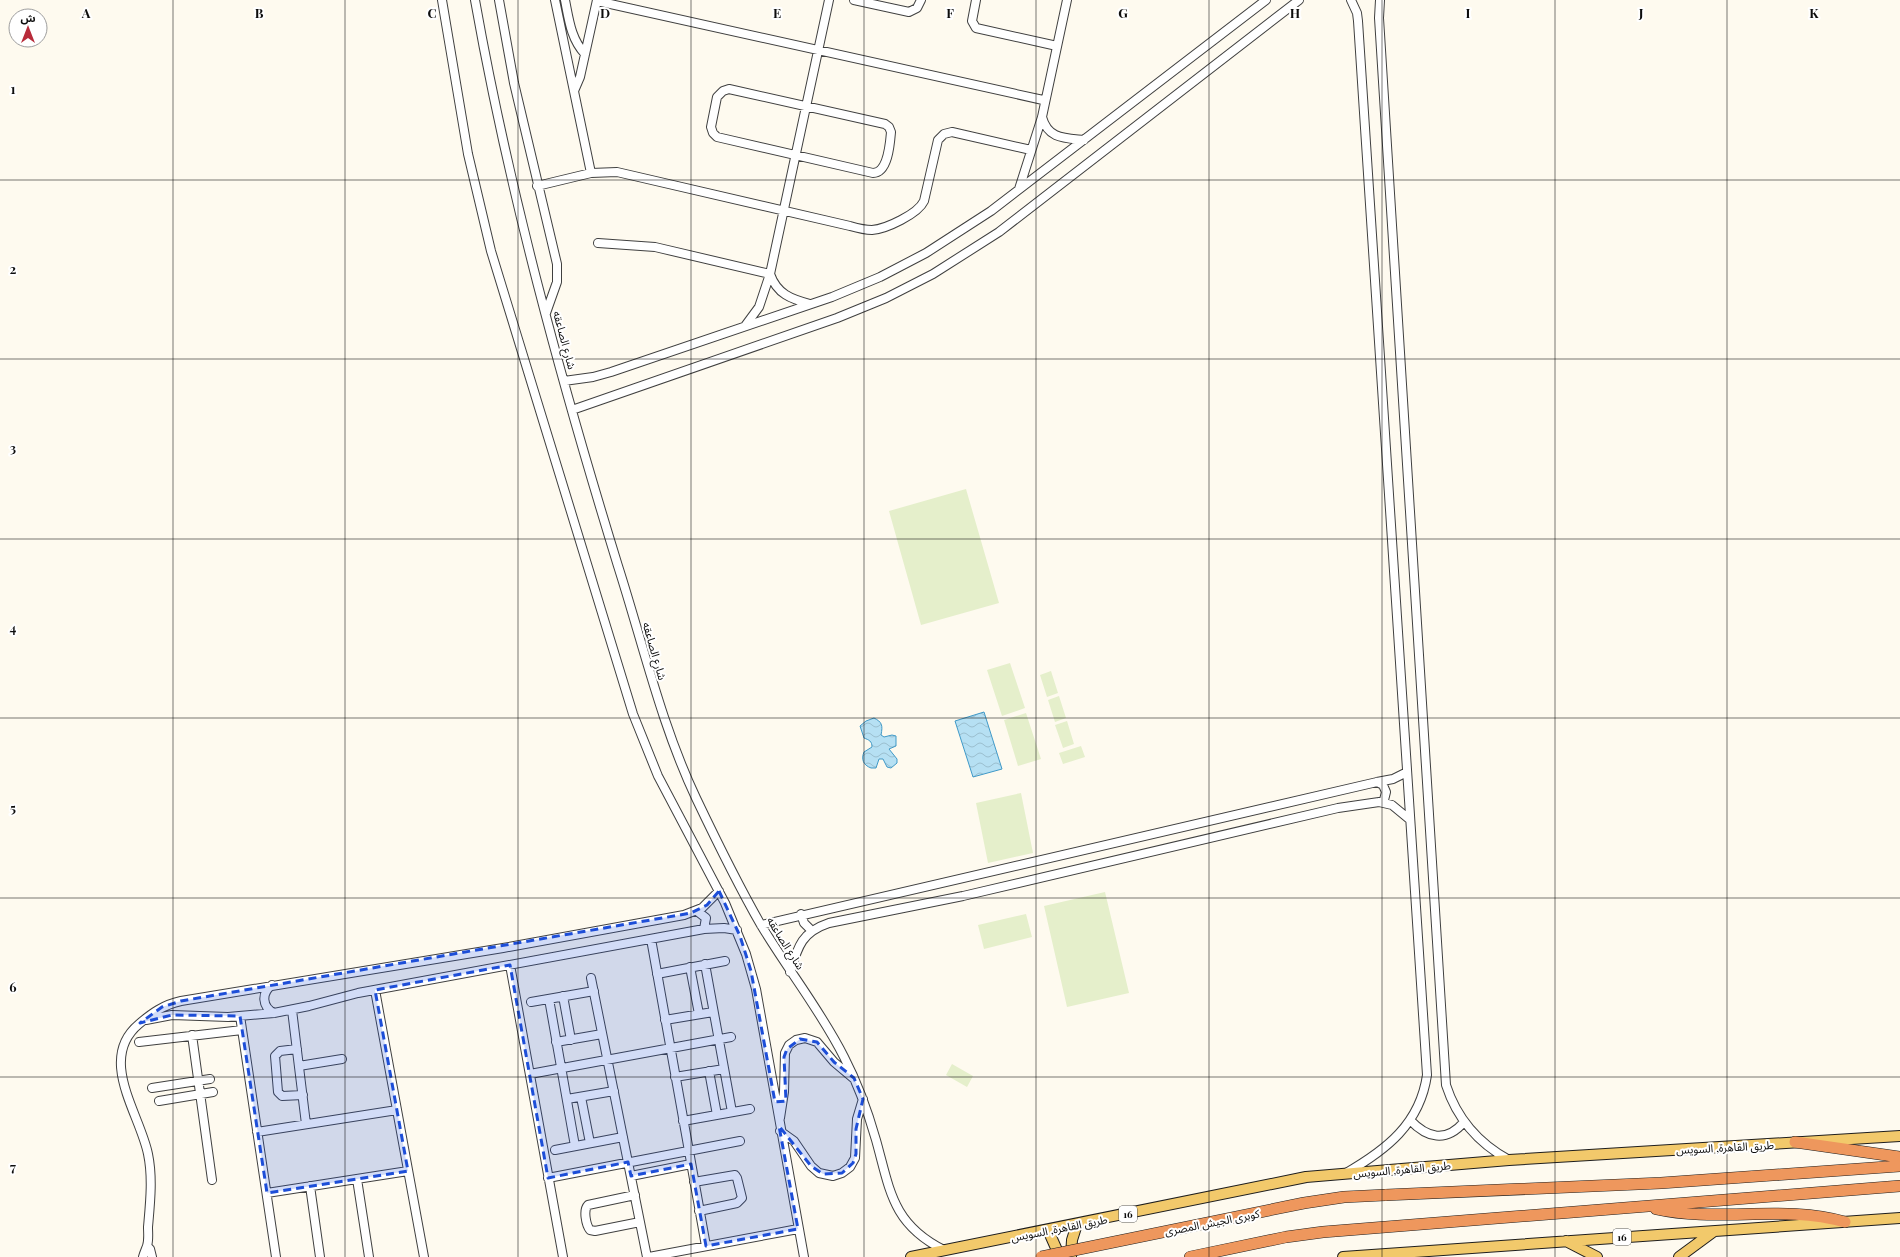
<svg xmlns="http://www.w3.org/2000/svg" width="1900" height="1257" font-family="'Playfair Display','Noto Sans Arabic',serif">
<defs>
<pattern id="water-waves" width="16" height="10" patternUnits="userSpaceOnUse"><rect width="16" height="10" fill="#b6e0f3"/><path d="M0 5q4-4 8 0t8 0" fill="none" stroke="#9bbfcf"/></pattern>
</defs>
<rect width="100%" height="100%" fill="#fefaef"/>
<path fill="#e5efcb" d="M966,489L999,603L921,625L889,511Z
M1010,663L1025,708L1002,716L987,670Z
M1051,671L1058,693L1047,697L1040,675Z
M1059,696L1066,718L1055,722L1048,700Z
M1026,713L1041,759L1018,766L1004,720Z
M1067,721L1074,744L1063,748L1055,725Z
M1081,746L1085,757L1063,764L1059,753Z
M1021,793L1033,853L988,863L976,803Z
M1105,892L1129,993L1067,1007L1044,906Z
M1026,914L1032,937L984,949L978,925Z
M952,1064L973,1076L967,1087L946,1075Z"/>
<path fill="url(#water-waves)" stroke="#4099c7" d="M984,712L1002,769L973,777L955,721Z
M874,718C882,722 883,725 881,735L884,737L892,735L896,736V746L889,749L897,759V763L891,768L887,767L883,759H879L876,768H871C863,765 861,759 864,752L872,747C872,741 869,740 864,738L860,726L866,721Z"/>
<g fill="none" stroke-linecap="round" stroke-linejoin="round">
<g stroke="#404040" stroke-width="10">
<path id="minor" d="M442,0L468,154L491,251L633,714L658,776L725,903L746,954L756,989L804,1257
M475,0C509,191 561,381 618,566C643,644 661,724 696,798C716,840 738,885 761,925C788,970 821,1011 844,1057C858,1084 868,1112 876,1140C890,1190 892,1224 944,1250
M499,0L514,83L557,264V282L546,313
M555,0L591,173
M565,0C569,20 571,39 585,54
M854,0L909,12L917,8L921,0
M976,0L972,21L976,28L1057,46
M1380,0L1379,18L1446,1085C1457,1119 1478,1143 1509,1160
M597,1L1043,100
M729,89L885,124L889,127L891,132C890,144 888,173 873,173L717,137L713,133L711,127L717,97L723,91Z
M574,91L580,77L597,0
M1042,117C1048,139 1064,138 1084,140
M537,186L591,173L617,172L850,226C857,228 864,230 872,230C886,229 918,214 924,201L938,140L944,134L952,132L1031,150
M1019,189L1042,117L1067,0
M598,243L655,247L770,274
M770,274C777,294 791,299 810,304
M745,326L759,307L770,274L829,0
M564,381L593,377L611,372L832,297L880,277L926,253L991,211L1266,0
M572,410L837,318L886,298L933,274L999,232L1299,0
M1377,782L1383,785L1386,792L1384,800L1379,802
M697,911L706,918L704,929
M801,914L804,923L811,930
M761,925L1377,782L1393,779L1407,772
M651,939L706,1246
M705,964L732,1112
M510,965L563,1257
M690,967L699,1014
M790,972C798,946 802,932 829,923L963,896L1338,808L1379,802L1392,805L1409,819
M657,974L725,961
M591,978L647,1257
M272,985C261,993 262,1007 274,1013
M375,990L424,1257
M563,996L571,1040
M549,999L575,1146
M531,1002L594,991
M292,1010L306,1124
M240,1016L276,1257
M146,1020L172,1015L228,1017L274,1013L309,1006L358,993L704,929L724,928L737,930
M665,1020L713,1012
M192,1035L212,1180
M139,1042L242,1030
M556,1042L602,1034
M297,1049L280,1051L275,1056L278,1092L282,1096L303,1095
M299,1066L342,1059
M709,1071L717,1115
M530,1074L731,1037
M675,1077L724,1069
M152,1088L210,1079
M581,1097L590,1143
M567,1099L614,1091
M159,1101L213,1092
M780,1118L784,1092L785,1053L789,1045L796,1040L805,1038L817,1042L834,1062L853,1078
M1410,1120C1427,1138 1446,1143 1464,1122
M683,1121L750,1109
M780,1131L794,1141L811,1166L819,1173L833,1176L842,1173L850,1167L855,1158L857,1119L863,1099
M257,1132L397,1110
M555,1150L623,1137
M1346,1173C1386,1150 1420,1124 1427,1075L1358,21L1357,13L1351,0
M631,1176L691,1164
M548,1178L740,1141
M357,1179L369,1257
M694,1182L735,1175L737,1178L742,1198L737,1203L699,1211
M310,1186L320,1257
M267,1193L408,1171
M635,1195L588,1205C583,1210 586,1225 590,1230L595,1231L640,1222
M147,1246L150,1249L152,1257
M143,1257C144,1253 146,1249 147,1246C149,1240 148,1233 148,1227C150,1204 153,1178 148,1154C140,1114 97,1059 139,1024C152,1013 163,1005 181,1001L503,948L684,915L702,908L719,891
M649,1257L798,1229"/>
</g>
<g stroke="#1e1e1e" stroke-width="12">
<path id="major" d="M1048,1230L1060,1257
M1566,1241L1597,1257
M911,1257L1306,1177L1509,1160L1900,1136
M1071,1257L1072,1240L1077,1224
M1343,1257L1900,1218
M1679,1257L1713,1232"/>
</g>
<g stroke="#1e1e1e" stroke-width="12">
<path id="highway" d="M1795,1142L1900,1157
M1385,1195L1661,1183L1900,1166
M1656,1209C1718,1223 1783,1204 1845,1222
M1190,1257L1286,1237L1323,1232L1900,1186"/>
</g>
<use href="#minor" stroke="#fff" stroke-width="8"/>
<use href="#major" stroke="#f2c96b" stroke-width="10"/>
<use href="#highway" stroke="#ee975d" stroke-width="11"/>
<g stroke="#1e1e1e" stroke-width="12" stroke-linecap="butt">
<path id="highway-bridge" d="M1041,1257L1304,1203L1344,1197L1385,1195"/>
</g>
<use href="#highway-bridge" stroke="#ee975d" stroke-width="11"/>
</g>
<path fill="#1d4ed8" fill-opacity="0.2" stroke="#1d4ed8" stroke-width="3" stroke-dasharray="8 5" stroke-linejoin="round" d="M719,891L740,936L751,971L775,1102L786,1101L784,1057L787,1049L800,1039L817,1042L834,1062L854,1078L863,1099L856,1129V1154L853,1163L842,1173L823,1174L811,1166L779,1126L798,1229L706,1246L691,1164L631,1176L628,1162L548,1178L510,965L375,990L408,1171L267,1193L240,1016L172,1015L140,1023L162,1007L181,1001L691,913L707,905Z"/>
<path fill="none" stroke="#0d0d0d" stroke-width="1" stroke-opacity="0.55" d="M173,0V1257M345,0V1257M518,0V1257M691,0V1257M864,0V1257M1036,0V1257M1209,0V1257M1382,0V1257M1555,0V1257M1727,0V1257M0,180H1900M0,359H1900M0,539H1900M0,718H1900M0,898H1900M0,1077H1900"/>
<g text-anchor="middle" dominant-baseline="central" stroke-width="4" stroke-linejoin="round" paint-order="stroke">
<g fill="#fff" stroke="#565656" stroke-width="1">
<rect x="1119" y="1206" width="18" height="16" rx="3"/>
<rect x="1613" y="1229" width="18" height="16" rx="3"/>
</g>
<g font-size="10" font-weight="bold" fill="#0d0d0d">
<text x="1128" y="1214">16</text>
<text x="1622" y="1237">16</text>
</g>
<g font-size="11" fill="#0d0d0d" stroke="#fff">
<text transform="translate(565 340) rotate(75)">شارع الصاعقه</text>
<text transform="translate(655 651) rotate(74)">شارع الصاعقه</text>
<text transform="translate(786 943) rotate(58)">شارع الصاعقه</text>
<text transform="translate(1725 1147) rotate(-3)">طريق القاهرة, السويس</text>
<text transform="translate(1402 1169) rotate(-5)">طريق القاهرة, السويس</text>
<text transform="translate(1212 1222) rotate(-11)">كوبرى الجيش المصرى</text>
<text transform="translate(1059 1228) rotate(-11)">طريق القاهرة, السويس</text>
</g>
</g>
<g font-size="13" text-anchor="middle" font-weight="bold" fill="#0d0d0d" stroke="#fff" stroke-width="4" stroke-linejoin="round" paint-order="stroke">
<text x="86" y="18">A</text>
<text x="259" y="18">B</text>
<text x="432" y="18">C</text>
<text x="605" y="18">D</text>
<text x="777" y="18">E</text>
<text x="950" y="18">F</text>
<text x="1123" y="18">G</text>
<text x="1295" y="18">H</text>
<text x="1468" y="18">I</text>
<text x="1641" y="18">J</text>
<text x="1814" y="18">K</text>
<text x="13" y="94">1</text>
<text x="13" y="274">2</text>
<text x="13" y="453">3</text>
<text x="13" y="633">4</text>
<text x="13" y="813">5</text>
<text x="13" y="992">6</text>
<text x="13" y="1172">7</text>
</g>
<g transform="translate(28 28)"><circle r="19" fill="#ffffff" stroke="#9e9e9e"/>
<path d="M0-3L7 15L0 10L-7 15Z" fill="#b82b3a"/>
<text y="-6" font-size="11" font-weight="bold" text-anchor="middle" fill="#0d0d0d">ش</text>
</g>
</svg>
